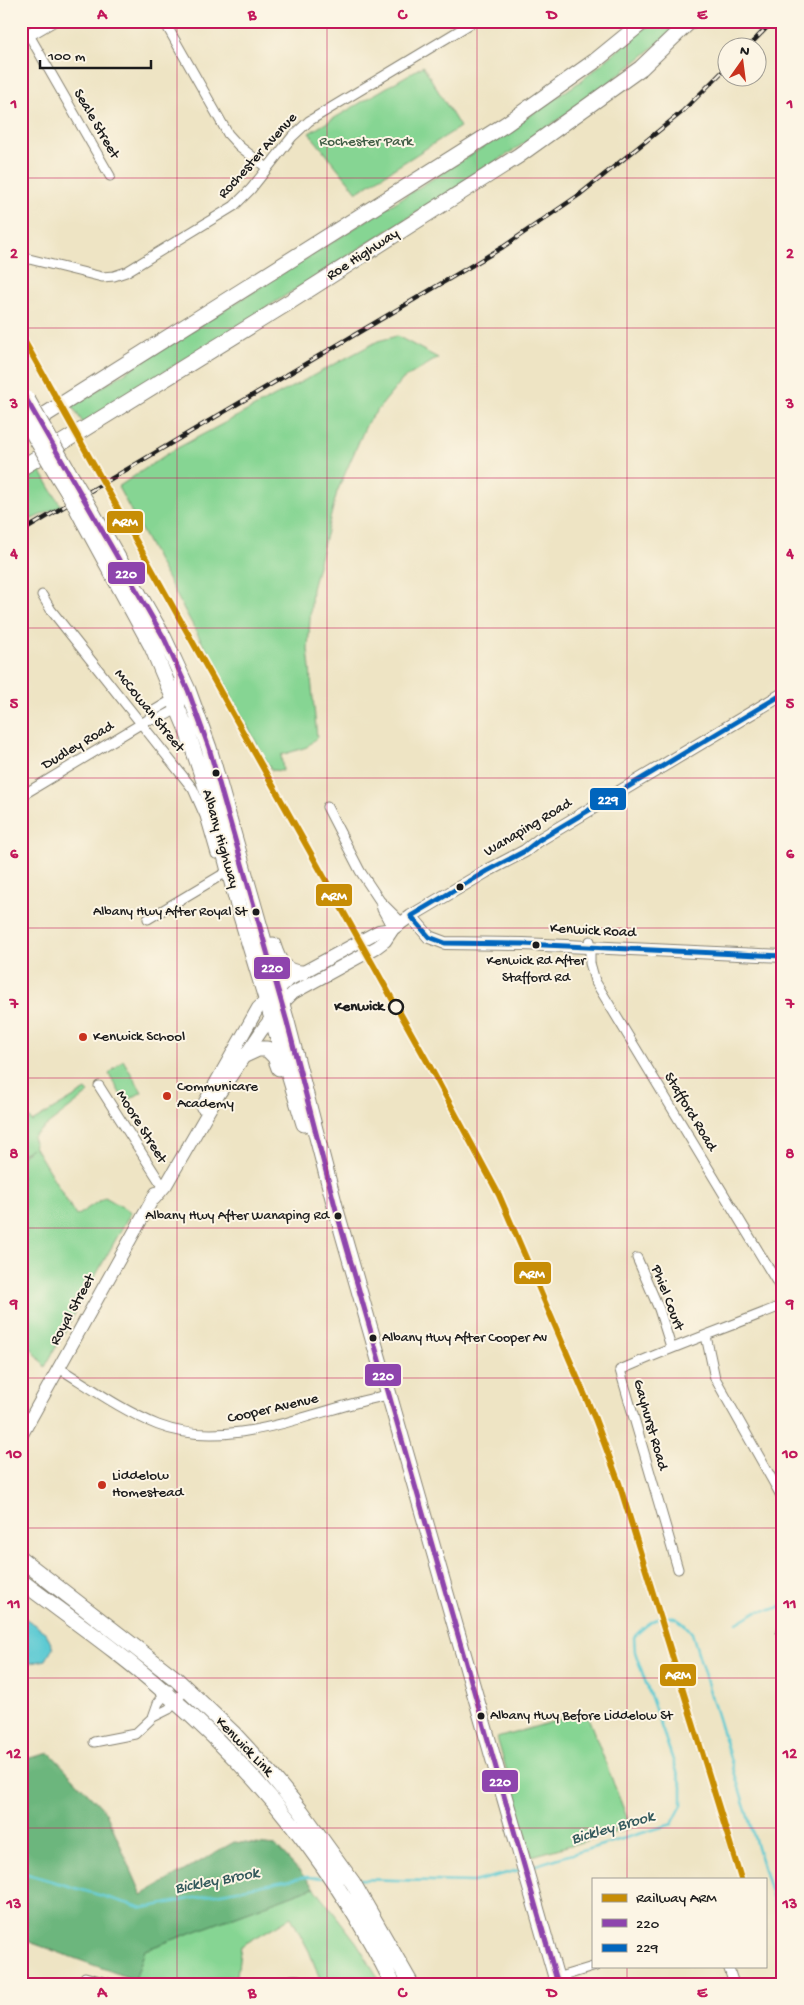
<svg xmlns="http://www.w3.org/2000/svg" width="804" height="2005" font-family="'Gochi Hand',sans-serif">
<rect width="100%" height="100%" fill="#fcf5e5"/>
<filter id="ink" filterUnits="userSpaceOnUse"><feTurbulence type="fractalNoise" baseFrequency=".02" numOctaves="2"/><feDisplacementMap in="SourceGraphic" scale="10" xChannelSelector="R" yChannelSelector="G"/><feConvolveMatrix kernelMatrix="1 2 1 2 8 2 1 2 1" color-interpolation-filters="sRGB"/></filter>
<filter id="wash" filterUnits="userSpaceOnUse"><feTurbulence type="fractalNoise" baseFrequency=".0096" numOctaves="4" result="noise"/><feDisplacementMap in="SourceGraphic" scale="20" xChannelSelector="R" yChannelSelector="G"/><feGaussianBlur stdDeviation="1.12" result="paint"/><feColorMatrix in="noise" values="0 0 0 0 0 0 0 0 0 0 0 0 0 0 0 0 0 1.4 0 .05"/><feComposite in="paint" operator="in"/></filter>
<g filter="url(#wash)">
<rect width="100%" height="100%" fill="#eee4c4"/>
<path fill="#86d593" stroke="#517858" d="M653,21H684C592,103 488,168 384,233C284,297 183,360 83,423L72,406L480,149L581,81Z
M423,66L460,127L357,192L309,133Z
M397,336L438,358L403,379L367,423L337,492L312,589L308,649L317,737L307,747L281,755L283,771L271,770L118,487L170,452L378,341Z
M38,467L61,506L21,524V478Z
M123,1060L142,1092L125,1102L109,1074Z
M86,1090L89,1093L32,1137L35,1145L34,1146L76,1216L105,1197L131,1212L45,1367L21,1334V1157L31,1148L21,1155V1110L26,1118L29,1117L32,1122Z
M586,1712L631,1828L532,1856L497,1738Z
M314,1887L357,1943L382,1984H322L309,1951L291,1917L241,1946L236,1983L140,1984L135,1980L145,1950Z"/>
<path fill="#6cb67d" stroke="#44694c" d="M50,1753L106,1812L142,1895L234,1842L276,1846L314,1887L145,1950L135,1980L21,1939V1760Z"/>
<path fill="#5dcad3" stroke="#3c7378" d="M21,1615L46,1633L53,1648L46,1660L27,1664L21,1656Z"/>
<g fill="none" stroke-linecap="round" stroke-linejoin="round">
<path stroke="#5dcad3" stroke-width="2.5" d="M737,1623L757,1611L771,1610L783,1606
M529,1867L672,1824L682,1805V1786L635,1652L634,1637C654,1616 672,1606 692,1633L783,1932
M21,1872L143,1908L306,1877L323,1878
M356,1879L473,1882L519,1870"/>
</g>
</g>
<g filter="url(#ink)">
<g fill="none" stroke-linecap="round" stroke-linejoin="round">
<g stroke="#858070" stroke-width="11">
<path id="street" d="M164,21L228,134L239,146L267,168
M29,35L110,176
M21,257L102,277L114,276L126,272L234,206L251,189L292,137L309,121L475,21
M42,595L51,610L193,789L205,816L216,854
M149,719L152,712L175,698L177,699
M21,796L149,719L157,720L179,708L182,701L179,681
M327,807L360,871L380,901L402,923
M380,901L382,909L393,929
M148,919L230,870
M590,941V963L595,981L783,1292
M99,1086L160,1182
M637,1258L659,1309L671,1347
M706,1336L715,1378L783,1499
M59,1368C91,1388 123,1411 158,1425C231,1453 316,1409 388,1395
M678,1569L620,1370C674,1346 729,1327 783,1305
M781,1632H783
M153,1717L158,1703L169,1690
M94,1742L135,1734L153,1717L169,1709L186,1689
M728,1966L734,1984
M85,1977L112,1984
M553,1979L596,1966
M277,1984C287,1981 298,1976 306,1984"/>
</g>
<g stroke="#858070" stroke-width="14">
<path id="secondary" d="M21,39L52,21
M411,916L429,937L445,943L523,944L783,956
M202,1107L258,1008L287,981L379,931L393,929
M154,1199L166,1185L215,1100L262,1030L282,1004L293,993L377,947L385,941L393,929L411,916L487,871L525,851L539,840L783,694
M21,1436L156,1193"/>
</g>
<g stroke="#858070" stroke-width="17">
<path id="highway" d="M21,430L506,124L595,61L644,21
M21,468L291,301L518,156L641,68L690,21
M68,471L81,493
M58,476L71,497
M93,514L164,638L188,690L209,748L287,1022L336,1210L558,1984
M83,520L152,647L186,728L211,802L240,913L304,1124
M273,945C278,961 284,973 302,973
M245,1055L258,1049H267L275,1057L279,1068
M21,1559L176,1679L234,1734L269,1772L301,1811L353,1883L411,1984
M21,1581C70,1618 122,1654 168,1695C261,1774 339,1875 393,1984"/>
</g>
<use href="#street" stroke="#fff" stroke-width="9"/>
<use href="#secondary" stroke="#fff" stroke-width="12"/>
<use href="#highway" stroke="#fff" stroke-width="15"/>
<g stroke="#1c1c1c" stroke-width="4.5">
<path id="rail" d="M747,48L773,21
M21,532L503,247L579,195L682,112L726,68"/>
</g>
<use href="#rail" stroke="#fcf5e5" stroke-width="2.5" stroke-dasharray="8" stroke-linecap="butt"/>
<g stroke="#858070" stroke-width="17" stroke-linecap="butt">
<path id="highway-bridge" d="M27,399L68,471
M21,413L58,476
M81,493L93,514
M71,497L83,520"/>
</g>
<use href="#highway-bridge" stroke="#fff" stroke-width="15"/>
<g stroke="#fcf5e5" stroke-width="9">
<path id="bus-1" d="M21,390L164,638L188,690L209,748L287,1022L336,1210L558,1984"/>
</g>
<g stroke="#fcf5e5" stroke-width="9">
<path id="bus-2" d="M783,694L539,840L525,851L487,871L411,916L429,937L445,943L523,944L783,956"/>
</g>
<use href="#bus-1" stroke="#8e44ad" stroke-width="5"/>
<use href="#bus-2" stroke="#0065bd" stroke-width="5"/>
<g stroke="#fcf5e5" stroke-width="10">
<path id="rail-1" d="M21,335L428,1063L499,1195L595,1419L619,1483L741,1879"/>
</g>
<use href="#rail-1" stroke="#c78d06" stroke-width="6"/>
</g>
</g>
<path fill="none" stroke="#c2185b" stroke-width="1" stroke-opacity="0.55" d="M177,21V1984M327,21V1984M477,21V1984M627,21V1879M21,178H783M21,328H783M21,478H783M21,628H783M21,778H783M21,928H783M21,1078H783M21,1228H783M21,1378H783M21,1528H783M21,1678H783M21,1828H783M627,1966V1984"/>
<g fill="#1c1c1c" stroke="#fcf5e5" stroke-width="2">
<circle cx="216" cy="773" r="4.5"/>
<circle cx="460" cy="887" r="4.5"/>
<circle cx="256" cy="912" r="4.5"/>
<circle cx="536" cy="945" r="4.5"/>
<circle cx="338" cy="1216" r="4.5"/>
<circle cx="373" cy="1338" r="4.5"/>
<circle cx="481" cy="1716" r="4.5"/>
</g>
<circle fill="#fcf5e5" stroke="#1c1c1c" stroke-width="2.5" cx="396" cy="1007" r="7"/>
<g fill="#c8321e" stroke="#fcf5e5" stroke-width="2">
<circle cx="83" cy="1037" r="5"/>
<circle cx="167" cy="1096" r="5"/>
<circle cx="102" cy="1485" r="5"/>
</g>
<g text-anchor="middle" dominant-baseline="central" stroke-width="4" stroke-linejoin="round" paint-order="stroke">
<g font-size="14" fill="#1c1c1c" stroke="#fcf5e5" text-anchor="end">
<text x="247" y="912">Albany Hwy After Royal St</text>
<text x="536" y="961" text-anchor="middle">Kenwick Rd After<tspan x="536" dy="17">Stafford Rd</tspan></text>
<text x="329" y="1216">Albany Hwy After Wanaping Rd</text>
<text x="382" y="1338" text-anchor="start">Albany Hwy After Cooper Av</text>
<text x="490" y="1716" text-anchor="start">Albany Hwy Before Liddelow St</text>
</g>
<g font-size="15" fill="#1c1c1c" stroke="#fcf5e5">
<text transform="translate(96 124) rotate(60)">Seale Street</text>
<text transform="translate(258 156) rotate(-48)">Rochester Avenue</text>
<text transform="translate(363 255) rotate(-33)">Roe Highway</text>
<text transform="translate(149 711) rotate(51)">McCowan Street</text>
<text transform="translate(78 746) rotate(-31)">Dudley Road</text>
<text transform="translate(528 828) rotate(-31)">Wanaping Road</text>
<text transform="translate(220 839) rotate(74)">Albany Highway</text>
<text transform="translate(593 931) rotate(3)">Kenwick Road</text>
<text transform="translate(690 1112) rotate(59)">Stafford Road</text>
<text transform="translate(141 1127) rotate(58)">Moore Street</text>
<text transform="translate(667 1298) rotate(69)">Phiel Court</text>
<text transform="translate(73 1310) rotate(-61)">Royal Street</text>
<text transform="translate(273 1409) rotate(-13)">Cooper Avenue</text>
<text transform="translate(650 1425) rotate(74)">Gayhurst Road</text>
<text transform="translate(244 1747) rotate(46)">Kenwick Link</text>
</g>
<g font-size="15" fill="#415d46" stroke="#fcf5e5">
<text x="366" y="142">Rochester Park</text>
</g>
<g font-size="15" font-weight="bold" fill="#1c1c1c" stroke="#fcf5e5" text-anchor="end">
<text x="384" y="1007">Kenwick</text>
</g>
<g font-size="15" fill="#1c1c1c" stroke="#fcf5e5" text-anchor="start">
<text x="93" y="1037">Kenwick School</text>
<text x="177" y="1087">Communicare<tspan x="177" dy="17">Academy</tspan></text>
<text x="112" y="1476">Liddelow<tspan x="112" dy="17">Homestead</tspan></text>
</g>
<g font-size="16" font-style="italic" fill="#33595c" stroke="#fcf5e5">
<text transform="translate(613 1829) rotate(-16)">Bickley Brook</text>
<text transform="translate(217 1882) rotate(-11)">Bickley Brook</text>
</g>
</g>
<g stroke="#fcf5e5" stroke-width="2">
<rect x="106" y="510" width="38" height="24" rx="5" fill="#c78d06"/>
<rect x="107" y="561" width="39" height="24" rx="5" fill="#8e44ad"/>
<rect x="589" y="787" width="38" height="24" rx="5" fill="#0065bd"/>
<rect x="315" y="883" width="38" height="24" rx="5" fill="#c78d06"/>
<rect x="253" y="956" width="38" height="24" rx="5" fill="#8e44ad"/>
<rect x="513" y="1261" width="39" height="24" rx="5" fill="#c78d06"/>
<rect x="364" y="1363" width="38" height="24" rx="5" fill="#8e44ad"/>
<rect x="659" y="1663" width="38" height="24" rx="5" fill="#c78d06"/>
<rect x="481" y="1769" width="38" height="24" rx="5" fill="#8e44ad"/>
</g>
<g font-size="14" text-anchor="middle" font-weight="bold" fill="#fff">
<text x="125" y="526">ARM</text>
<text x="126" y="578">220</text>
<text x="608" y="804">229</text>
<text x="334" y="900">ARM</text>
<text x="272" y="972">220</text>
<text x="532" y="1278">ARM</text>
<text x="383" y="1380">220</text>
<text x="678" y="1679">ARM</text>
<text x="500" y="1786">220</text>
</g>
<rect width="804" height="2005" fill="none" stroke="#fcf5e5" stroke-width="55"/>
<rect x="592" y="1878" width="175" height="90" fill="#fcf5e5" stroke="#a29e95"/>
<rect x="602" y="1894" width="25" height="8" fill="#c78d06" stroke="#a29e95"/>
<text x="636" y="1902" font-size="15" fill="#1c1c1c">Railway ARM</text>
<rect x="602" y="1919" width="25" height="8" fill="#8e44ad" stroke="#a29e95"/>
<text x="636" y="1928" font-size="15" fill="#1c1c1c">220</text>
<rect x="602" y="1944" width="25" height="8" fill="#0065bd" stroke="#a29e95"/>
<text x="636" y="1952" font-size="15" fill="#1c1c1c">229</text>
<g transform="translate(742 62) rotate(14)"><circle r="24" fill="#fcf5e5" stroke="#a29e95"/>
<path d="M0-4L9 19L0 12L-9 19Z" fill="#c8321e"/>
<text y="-8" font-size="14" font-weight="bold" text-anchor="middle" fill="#1c1c1c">N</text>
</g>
<path d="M40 60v8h111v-8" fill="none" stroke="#1c1c1c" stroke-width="2.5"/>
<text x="48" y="60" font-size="15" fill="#1c1c1c" stroke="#fcf5e5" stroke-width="4" paint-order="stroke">100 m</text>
<rect x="28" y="28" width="748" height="1950" fill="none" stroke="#c2185b" stroke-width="2"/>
<g font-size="16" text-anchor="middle" font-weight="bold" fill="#c2185b">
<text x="102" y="19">A</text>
<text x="252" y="19">B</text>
<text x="402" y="19">C</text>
<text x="552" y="19">D</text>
<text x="702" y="19">E</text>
<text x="14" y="108">1</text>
<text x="790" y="108">1</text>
<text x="14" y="258">2</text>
<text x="790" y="258">2</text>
<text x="14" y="408">3</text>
<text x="790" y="408">3</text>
<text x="14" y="558">4</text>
<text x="790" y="558">4</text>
<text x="14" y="708">5</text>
<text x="790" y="708">5</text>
<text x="14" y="858">6</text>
<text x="790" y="858">6</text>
<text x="14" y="1008">7</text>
<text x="790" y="1008">7</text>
<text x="14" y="1158">8</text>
<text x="790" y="1158">8</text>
<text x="14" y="1308">9</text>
<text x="790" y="1308">9</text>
<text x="14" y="1458">10</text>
<text x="790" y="1458">10</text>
<text x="14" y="1608">11</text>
<text x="790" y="1608">11</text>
<text x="14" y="1758">12</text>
<text x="790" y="1758">12</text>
<text x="14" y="1908">13</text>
<text x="790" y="1908">13</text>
<text x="102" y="1997">A</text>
<text x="252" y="1997">B</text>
<text x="402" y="1997">C</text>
<text x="552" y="1997">D</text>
<text x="702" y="1997">E</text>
</g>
</svg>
